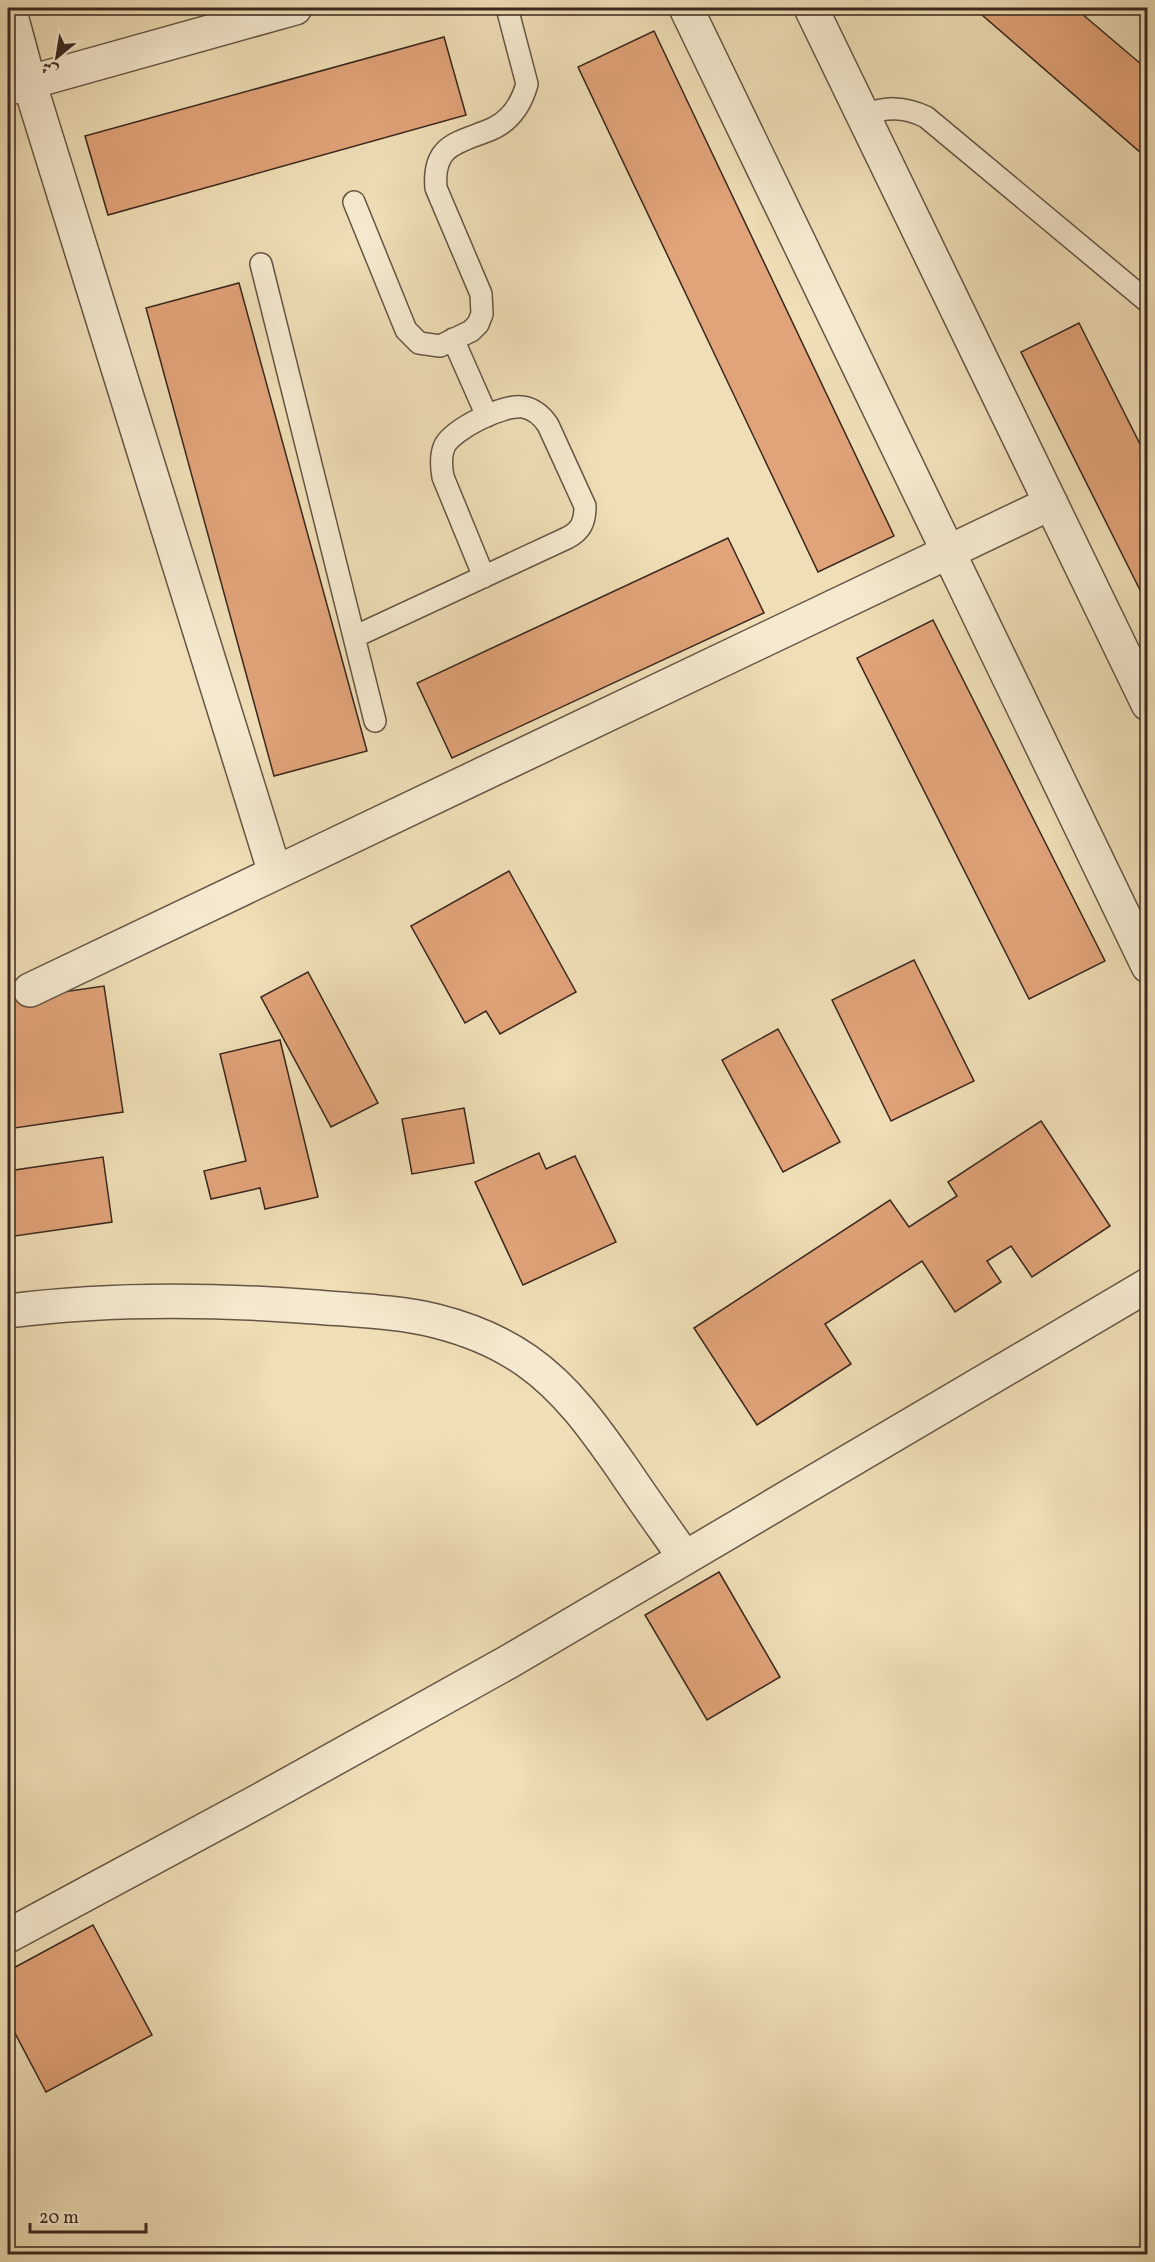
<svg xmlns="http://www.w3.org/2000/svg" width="1155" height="2262" font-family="Vollkorn,Amiri,serif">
<rect width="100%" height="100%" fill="#efdeb6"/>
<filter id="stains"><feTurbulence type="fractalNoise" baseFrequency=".00333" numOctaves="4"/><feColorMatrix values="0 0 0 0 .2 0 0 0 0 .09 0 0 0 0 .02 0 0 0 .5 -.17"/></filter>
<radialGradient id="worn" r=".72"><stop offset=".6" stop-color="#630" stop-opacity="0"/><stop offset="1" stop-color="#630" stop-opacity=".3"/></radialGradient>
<path fill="#e1a379" stroke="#39271e" stroke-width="1.5" d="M974,8H1075L1148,70V159Z
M654,31L894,536L818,572L578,67Z
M444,37L466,115L108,215L85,136Z
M239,283L367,751L274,776L146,308Z
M1079,323L1148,460V606L1021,352Z
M728,538L764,613L452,758L417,683Z
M933,620L1105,961L1029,999L857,658Z
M509,871L576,992L500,1034L486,1011L465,1023L411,926Z
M914,960L974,1081L891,1121L832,1000Z
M308,972L378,1103L331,1127L261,997Z
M104,986L123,1112L8,1129V1000Z
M778,1029L840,1142L783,1172L722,1060Z
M280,1040L318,1197L265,1209L260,1188L211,1199L204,1171L246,1161L220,1054Z
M464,1108L474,1163L412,1174L402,1119Z
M1041,1121L1110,1226L1032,1277L1011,1246L987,1261L1001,1282L955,1312L922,1261L825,1324L851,1364L757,1425L694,1328L890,1200L909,1227L957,1196L948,1182Z
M539,1153L546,1169L575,1156L616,1242L523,1285L475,1182Z
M103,1157L112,1222L8,1237V1171Z
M719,1572L780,1677L707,1720L645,1615Z
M93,1925L152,2035L46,2092L8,2020V1971Z"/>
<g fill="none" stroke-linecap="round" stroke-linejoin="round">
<g stroke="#654" stroke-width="24">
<path id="lane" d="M863,115C886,107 903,106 926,117L1148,302
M354,202L406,330L419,343L440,346L471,331L478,324L482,314L481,294L436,188C432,142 461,143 494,128C512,119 522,102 527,84L507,8
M261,264L375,721
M453,339L487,416
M354,637L567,538C581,531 585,522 585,506L548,425C542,416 535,409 523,407C504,404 455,428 445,445C440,455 441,466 443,477L484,577"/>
</g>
<g stroke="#654" stroke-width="36">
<path id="street" d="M9,8L29,82L275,873
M686,8L1148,966
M811,8L1148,704
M9,88L295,8
M30,990L1051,503
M8,1311C109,1298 213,1299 315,1307C352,1310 401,1312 436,1321C468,1329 500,1342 527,1361C567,1389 595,1429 623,1469C643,1499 664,1528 685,1558
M8,1936L262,1799L510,1661L1148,1285"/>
</g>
<use href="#lane" stroke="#f5ead0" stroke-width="21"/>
<use href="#street" stroke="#f5ead0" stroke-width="33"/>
</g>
<rect width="1155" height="2262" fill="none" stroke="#efdeb6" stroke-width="30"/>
<rect x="9" y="9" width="1137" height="2244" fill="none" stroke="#39271e" stroke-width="3"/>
<rect x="15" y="15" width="1125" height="2232" fill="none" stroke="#39271e" stroke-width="1.5"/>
<g transform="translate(57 57) rotate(210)" stroke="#f5ead0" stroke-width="4.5" paint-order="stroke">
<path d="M0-4.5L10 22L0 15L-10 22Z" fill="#39271e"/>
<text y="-9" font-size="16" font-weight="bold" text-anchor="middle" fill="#39271e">ش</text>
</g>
<path d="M30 2223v9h116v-9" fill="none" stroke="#39271e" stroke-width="3"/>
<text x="39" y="2223" font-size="18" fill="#39271e" stroke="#f5ead0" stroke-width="4.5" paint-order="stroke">20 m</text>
<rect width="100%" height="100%" filter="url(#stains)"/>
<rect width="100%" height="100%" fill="url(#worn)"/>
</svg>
